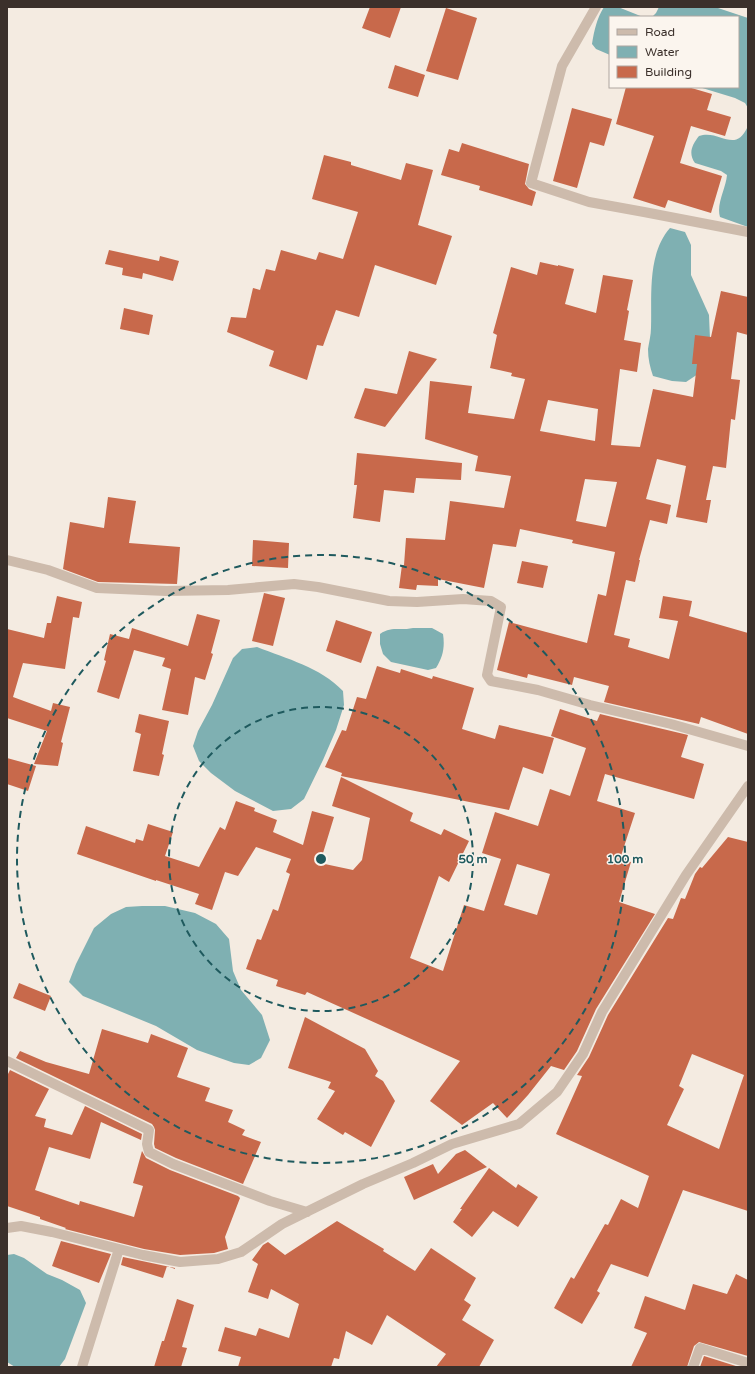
<svg xmlns="http://www.w3.org/2000/svg" width="755" height="1374" font-family="'Varela Round',sans-serif">
<rect width="100%" height="100%" fill="#f4ebe1"/>
<path fill="#7fb0b2" d="M604,7H618L643,17H610V55L596,49L592,44C594,31 597,18 604,7Z
M659,7H715L748,18V108L745,103L735,98L699,87H738V17H652L656,13Z
M748,126V227L720,217C716,204 726,188 727,175L721,171L695,163C688,153 692,145 699,136C720,129 735,155 748,126Z
M670,228L685,232L691,245V275L709,315L710,339L701,372L686,382L672,381L653,376C650,367 648,359 648,349C649,342 651,335 651,328C652,296 647,254 670,228Z
M413,628H432L443,634C445,647 443,657 436,668L428,670L391,662L383,654L380,644V634C392,626 400,631 413,628Z
M257,647C287,659 320,667 343,691L344,705L336,730L323,760L304,799L291,809L273,811L235,791L211,773L199,761L193,746L198,731L212,705L233,658L242,649Z
M142,906H165L195,913L216,924L229,939L233,971L241,990L262,1015L270,1040L261,1058L249,1065L234,1063L197,1050L156,1026L83,996L69,982L76,964L94,928L111,914L126,907Z
M14,1254L24,1258L47,1274L62,1280L80,1290L86,1303L65,1359L59,1367H15L7,1362V1255Z"/>
<path fill="#c8694b" fill-rule="evenodd" d="M370,7H401L390,38L362,28Z
M446,8L477,18L458,80L426,71Z
M395,65L425,75L418,97L388,88Z
M626,87H688L712,94L707,110L731,117L725,136L691,126L680,163L722,176L711,213L668,200L665,208L633,198L654,136L616,124Z
M572,108L612,119L604,146L590,142L577,188L553,181Z
M462,143L529,164L525,184L529,189L536,192L532,206L479,190L480,186L441,175L449,149L459,152Z
M324,155L351,162V165L401,180L406,163L433,170L418,225L452,236L436,285L375,265L359,317L336,310L323,346L317,345L307,380L269,366L274,351L227,332L231,317L246,318L253,288L260,290L266,269L275,271L281,250L316,260L319,252L343,259L358,212L312,199Z
M109,250L159,261L160,256L179,261L173,281L143,273L142,279L122,275L123,268L105,264Z
M540,262L558,266V265L574,269L565,304L596,313L603,275L633,280L627,310L629,311L624,340L641,343L637,372L620,369L611,445L640,447L653,389L693,397L697,364H692L695,335L711,337L721,291L748,297V335L737,332L731,379L740,380L735,420L731,419L726,468L713,466L706,500H711L707,523L676,517L686,466L657,459L646,499L671,505L667,524L650,520L639,560H640L635,582L626,580L614,635L630,639L628,647L669,659L678,621L659,618L663,596L692,601L689,616L748,633V734L701,717L699,724L604,702L609,686L574,677L572,685L528,674L527,678L497,670L509,622L587,643L598,594L606,596L615,552L572,543L573,540L520,529L516,547L493,544L484,588L438,579V586L417,585L416,590L399,588L402,565H404L406,538L445,540L450,501L504,508L511,476L475,471L478,456L425,439L430,381L472,386L468,413L514,419L525,379L511,376L512,373L490,368L497,335L493,333L511,267L537,275ZM548,400L598,409L595,441L540,431ZM585,479L617,482L606,527L576,521Z
M124,308L153,315L149,335L120,329Z
M409,351L437,359L385,427L354,418L365,388L397,394Z
M357,453L462,463L461,480L416,478L414,493L384,490L380,522L353,518L357,485H354Z
M108,497L136,501L129,543L180,547L177,584L98,582L63,569L70,522L104,528Z
M253,540L289,543L288,568L252,566Z
M522,561L548,566L543,588L517,583Z
M264,593L285,598L273,646L252,641Z
M57,596L82,602L79,618L73,617L65,669L23,663L13,697L51,711L53,703L70,707L61,742L63,743L58,766L34,764L47,731L7,718V629L44,638L47,623H51Z
M197,614L220,620L211,653L213,654L205,680L195,677L188,715L162,710L171,669L162,666L165,658L134,650L119,699L97,692L106,661L104,660L110,634L129,639L132,628L188,646Z
M336,620L372,632L361,663L326,651Z
M377,666L400,673L401,669L432,679L433,676L474,688L462,729L495,739L499,725L554,738L543,774L523,767L509,810L341,776L342,773L325,767L342,730L346,731L357,697L366,699Z
M560,709L597,721L600,714L688,735L681,757L704,764L694,799L605,774L597,801L635,813L620,859L631,862L619,902L655,914L596,1009L577,1051L564,1070L551,1066L528,1095L507,1118L493,1103L462,1125L430,1101L460,1061L307,992L305,995L276,986L278,980L246,969L257,939L261,940L273,909L278,911L290,874L286,872L291,859L256,847L238,876L225,872L212,910L195,904L199,894L156,880V881L77,854L86,826L135,843L136,839L143,841L148,824L173,832L165,856L199,867L220,827L225,830L236,801L255,808L254,811L277,820L273,832L303,845L312,811L334,817L320,863L353,870L362,860L370,818L332,806L341,777L413,813L410,821L441,835L444,829L469,841L449,882L439,876L410,958L443,971L464,905L484,911L501,859L482,853L495,812L538,826L550,789L570,796L586,748L551,736ZM517,864L550,874L537,915L504,905Z
M139,714L169,721L162,754L164,755L159,776L133,771L141,734L135,732Z
M7,758L36,766L28,791L7,784Z
M728,837L748,842V1211L683,1190L648,1277L611,1264L597,1291L600,1293L582,1324L554,1308L571,1277L574,1279L605,1224L608,1225L621,1199L638,1208L649,1176L556,1134L582,1076L577,1075L589,1057L608,1015L668,918L673,919L681,898L685,899L695,874L700,867L702,868ZM692,1054L744,1075L719,1149L667,1125L684,1089L679,1086Z
M19,983L51,996L45,1011L13,998Z
M305,1017L365,1049L378,1071L375,1076L383,1081L395,1101L371,1147L345,1132L343,1135L317,1119L335,1091L328,1088L331,1082L288,1068Z
M102,1029L148,1043L151,1034L188,1048L177,1077L210,1088L205,1101L233,1110L228,1122L245,1130L242,1135L261,1142L243,1184L176,1158L155,1148L154,1144L155,1130L154,1127L152,1124L16,1058L20,1051L46,1062L89,1074Z
M10,1070L49,1089L35,1116L46,1119L44,1127L72,1135L85,1106L142,1134L141,1140L101,1122L90,1159L49,1147L35,1190L79,1205L80,1201L134,1217L143,1186L133,1183L142,1151L146,1158L170,1170L238,1196L240,1198L225,1237L228,1249L214,1253L180,1255L144,1249L65,1229L66,1228L40,1219V1217L7,1206V1076Z
M465,1150L487,1167L414,1200L404,1177L433,1164L438,1174L456,1154Z
M489,1168L516,1188L518,1184L538,1197L518,1227L493,1211L472,1237L453,1222L462,1209H460Z
M337,1221L384,1249L383,1251L415,1271L431,1248L476,1278L464,1300L471,1305L462,1320L494,1340L479,1367H436L446,1354L387,1315L372,1345L346,1331L339,1359L334,1358L331,1367H238L241,1357L218,1351L225,1327L256,1336L259,1328L289,1338L299,1304L271,1289L268,1299L248,1292L258,1264L252,1260L263,1245L268,1242L285,1255Z
M61,1241L111,1254L99,1283L52,1266Z
M123,1257L142,1261L175,1268V1269L167,1266L163,1278L121,1265Z
M736,1274L748,1280V1356L699,1342L694,1346L687,1367H631L647,1333L634,1328L645,1296L685,1310L693,1284L727,1294Z
M177,1299L194,1305L182,1347L187,1348L181,1367H154L162,1341H164Z
M704,1356L739,1367H700Z"/>
<g fill="none" stroke-linecap="round" stroke-linejoin="round">
<path stroke="#cdbbac" stroke-width="10" d="M596,7L562,66L531,183L589,202L644,212L748,232
M7,560L48,570L97,588L166,591L228,590L294,584L318,587L389,601L417,602L463,599L491,601L501,607L487,675L491,681L538,690L590,705L671,724L748,746
M7,1061L149,1130L147,1144L149,1152L173,1164L270,1201L307,1212
M7,1228L21,1226L52,1232L143,1255L180,1262L218,1259L241,1252L282,1224L363,1184L413,1163L452,1144L519,1124L557,1092L583,1054L602,1012L686,875L748,786
M82,1367L119,1249
M693,1367L700,1348L748,1363"/>
</g>
<g fill="none" stroke="#1f5a5e" stroke-width="2" stroke-dasharray="7 5">
<circle cx="321" cy="859" r="152"/>
<circle cx="321" cy="859" r="304"/>
</g>
<circle cx="321" cy="859" r="6" fill="#1f5a5e" stroke="#fbf5ee" stroke-width="2"/>
<g font-size="12" text-anchor="middle" font-weight="bold" fill="#1f5a5e" stroke="#fbf5ee" stroke-width="3" stroke-linejoin="round" paint-order="stroke">
<text x="473" y="863">50 m</text>
<text x="625" y="863">100 m</text>
</g>
<rect width="755" height="1374" fill="none" stroke="#3b302b" stroke-width="16"/>
<rect x="609" y="16" width="130" height="72" fill="#fbf5ee" stroke="#aea6a0"/>
<rect x="617" y="29" width="20" height="6" fill="#cdbbac" stroke="#aea6a0"/>
<text x="645" y="36" font-size="12" fill="#3b302b">Road</text>
<rect x="617" y="46" width="20" height="12" fill="#7fb0b2" stroke="#aea6a0"/>
<text x="645" y="56" font-size="12" fill="#3b302b">Water</text>
<rect x="617" y="66" width="20" height="12" fill="#c8694b" stroke="#aea6a0"/>
<text x="645" y="76" font-size="12" fill="#3b302b">Building</text>
</svg>
